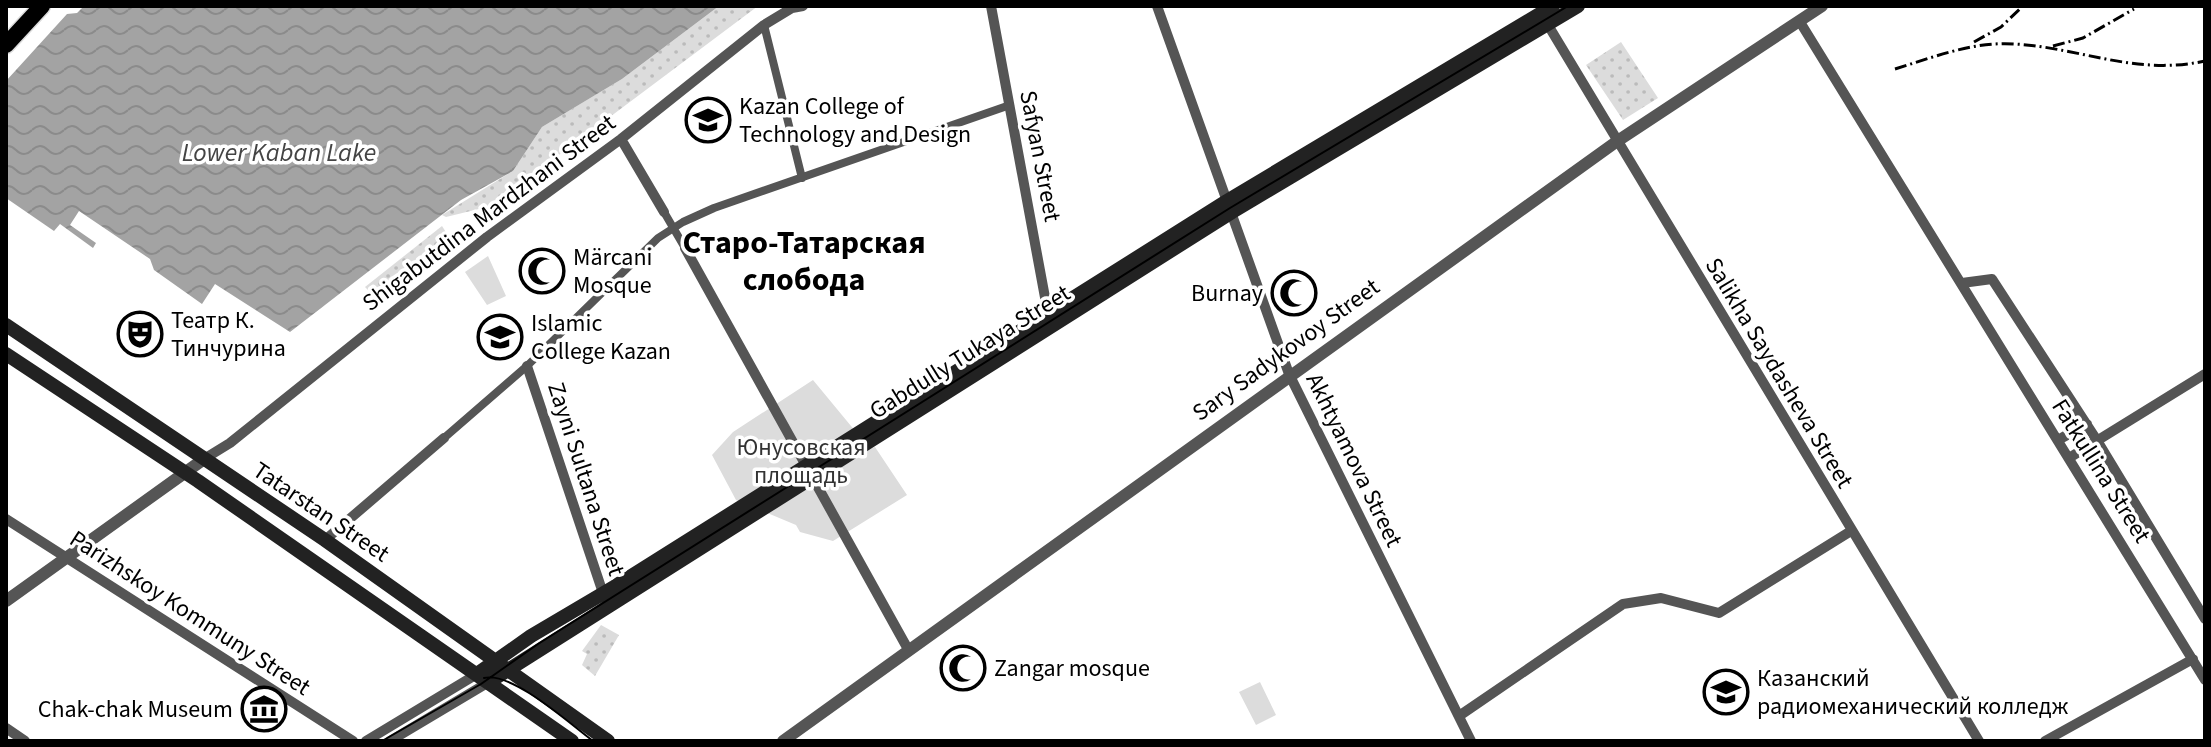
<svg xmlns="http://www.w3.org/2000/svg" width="2211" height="747" font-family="'Source Sans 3',sans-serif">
<defs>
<pattern id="grass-dots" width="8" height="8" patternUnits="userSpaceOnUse" patternTransform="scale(2)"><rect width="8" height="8" fill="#dcdcdc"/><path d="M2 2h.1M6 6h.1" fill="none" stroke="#bbb" stroke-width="1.8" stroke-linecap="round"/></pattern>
<pattern id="water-waves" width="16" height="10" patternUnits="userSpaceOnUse" patternTransform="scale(2)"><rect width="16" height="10" fill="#a3a3a3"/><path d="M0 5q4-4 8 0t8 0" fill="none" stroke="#8b8b8b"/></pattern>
</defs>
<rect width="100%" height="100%" fill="#fff"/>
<path fill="url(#grass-dots)" d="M719,6H758L491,206L446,217L442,215L513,171L542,127L622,79Z
M1621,42L1658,98L1623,120L1586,65Z
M442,226L449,237L373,295L365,287Z
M601,625L619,635L595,676L582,665L587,654L582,651Z"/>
<path fill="#dcdcdc" d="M488,256L506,296L487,305L465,272Z
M813,380L870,449L875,447L907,495L833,541L800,532L796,525L736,500L712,455L733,432Z
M1260,682L1276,715L1256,725L1239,692Z"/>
<path fill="url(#water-waves)" d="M84,6H719L622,79L542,127L513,171L461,200L290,332L215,284L202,304L154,270L150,259L79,211L70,225L96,243L93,248L60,224L54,231L6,198V81L67,14L77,13Z"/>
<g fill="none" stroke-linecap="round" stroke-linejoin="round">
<g stroke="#dbdbdb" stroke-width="19">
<path id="primary" d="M6,45L42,6"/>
</g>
<path stroke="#555" stroke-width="8" d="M764,25L802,178
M664,212L685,248
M444,438L527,366L658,238L683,222L714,208L1010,105"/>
<path stroke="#555" stroke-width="10" d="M991,6L1049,319
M1157,6L1289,374L1471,741
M1545,20L1979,741
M1800,22L2205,680
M621,139L664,212
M685,248L909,651
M1962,283L1992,279L2098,442L2205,619
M527,366L605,599
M2058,440L2087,424
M2069,458L2205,374
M204,459L230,443L487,237L621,139L764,25L792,8L803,6
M6,519L353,741
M325,540L444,438
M1459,716L1623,604L1661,598L1719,613L1851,531
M6,728L25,741
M366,741L477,674
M390,741L489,682
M2045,741L2193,659"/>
<path stroke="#555" stroke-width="12" d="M6,601L204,459
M783,741L1616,142L1822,6"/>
<path stroke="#222" stroke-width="14" d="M6,325L325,540L608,741
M6,354L198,481L572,741
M477,674L531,636L614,587L1227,201L1553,6
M489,682L1232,212L1578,6"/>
<use href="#primary" stroke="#000" stroke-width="16"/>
<path stroke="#000" stroke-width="2" d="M484,678C512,671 570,724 593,741
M382,741L481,684L538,644L1230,208L1568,6"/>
<path stroke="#000" stroke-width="3" stroke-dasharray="12 4 2 4" stroke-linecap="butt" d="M1974,42L2001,27L2023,6
M2053,46L2083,38L2134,9
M1895,69C1934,57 1974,41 2015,44C2082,48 2135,76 2205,61"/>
</g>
<defs>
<g id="university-ring" transform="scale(2.3)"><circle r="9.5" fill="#fff" stroke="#000" stroke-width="1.5"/><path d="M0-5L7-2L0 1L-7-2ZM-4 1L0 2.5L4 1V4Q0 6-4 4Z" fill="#000"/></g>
<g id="mosque-ring" transform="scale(2.3)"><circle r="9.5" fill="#fff" stroke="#000" stroke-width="1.5"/><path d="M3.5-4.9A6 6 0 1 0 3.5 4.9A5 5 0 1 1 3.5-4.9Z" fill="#000"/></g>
<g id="theatre-ring" transform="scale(2.3)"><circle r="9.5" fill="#fff" stroke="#000" stroke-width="1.5"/><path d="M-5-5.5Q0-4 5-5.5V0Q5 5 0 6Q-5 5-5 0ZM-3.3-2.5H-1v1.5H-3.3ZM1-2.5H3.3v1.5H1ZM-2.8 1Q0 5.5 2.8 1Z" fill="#000"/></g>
<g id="museum-ring" transform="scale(2.3)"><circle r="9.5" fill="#fff" stroke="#000" stroke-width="1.5"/><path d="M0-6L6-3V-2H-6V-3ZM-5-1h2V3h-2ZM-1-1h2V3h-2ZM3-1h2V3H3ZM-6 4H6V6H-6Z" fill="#000"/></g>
</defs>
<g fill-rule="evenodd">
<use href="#university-ring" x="708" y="120"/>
<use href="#mosque-ring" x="542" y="271"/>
<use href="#mosque-ring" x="1294" y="293"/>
<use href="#theatre-ring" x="140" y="334"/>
<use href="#university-ring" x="500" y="337"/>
<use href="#mosque-ring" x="963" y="668"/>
<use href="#university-ring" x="1726" y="692"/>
<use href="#museum-ring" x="264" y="709"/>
</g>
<g text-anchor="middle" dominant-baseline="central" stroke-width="7" stroke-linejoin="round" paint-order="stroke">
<g font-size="24" fill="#000" stroke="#fff" text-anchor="start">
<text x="739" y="106">Kazan College of<tspan x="739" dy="28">Technology and Design</tspan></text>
<text x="573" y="257">Märcani<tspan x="573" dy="28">Mosque</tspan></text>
<text x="1263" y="293" text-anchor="end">Burnay</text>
<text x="171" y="320">Театр К.<tspan x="171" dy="28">Тинчурина</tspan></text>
<text x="531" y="323">Islamic<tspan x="531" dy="28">College Kazan</tspan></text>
<text x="994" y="668">Zangar mosque</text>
<text x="1757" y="678">Казанский<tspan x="1757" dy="28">радиомеханический колледж</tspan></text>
<text x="233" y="709" text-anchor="end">Chak-chak Museum</text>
</g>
<g font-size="24" fill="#000" stroke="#fff">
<text transform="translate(1040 156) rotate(79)">Safyan Street</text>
<text transform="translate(489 213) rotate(-37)">Shigabutdina Mardzhani Street</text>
<text transform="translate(1286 350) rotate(-36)">Sary Sadykovoy Street</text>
<text transform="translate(970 352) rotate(-32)">Gabdully Tukaya Street</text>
<text transform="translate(1779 373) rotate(59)">Salikha Saydasheva Street</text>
<text transform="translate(1354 460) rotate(64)">Akhtyamova Street</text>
<text transform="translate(2101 471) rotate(58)">Fatkullina Street</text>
<text transform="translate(586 479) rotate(72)">Zayni Sultana Street</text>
<text transform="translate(321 512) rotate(34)">Tatarstan Street</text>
<text transform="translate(190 613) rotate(33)">Parizhskoy Kommuny Street</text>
</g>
<g font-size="24" fill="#333" stroke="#fff">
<text x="801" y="447">Юнусовская<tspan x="801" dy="28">площадь</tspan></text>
</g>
<g font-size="26" font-style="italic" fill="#444" stroke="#fff">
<text x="279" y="152">Lower Kaban Lake</text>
</g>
<g font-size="32" font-weight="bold" fill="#000" stroke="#fff">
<text x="804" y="243">Старо-Татарская<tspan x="804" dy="37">слобода</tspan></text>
</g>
</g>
<rect width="2211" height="747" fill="none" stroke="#000000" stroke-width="16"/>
</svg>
